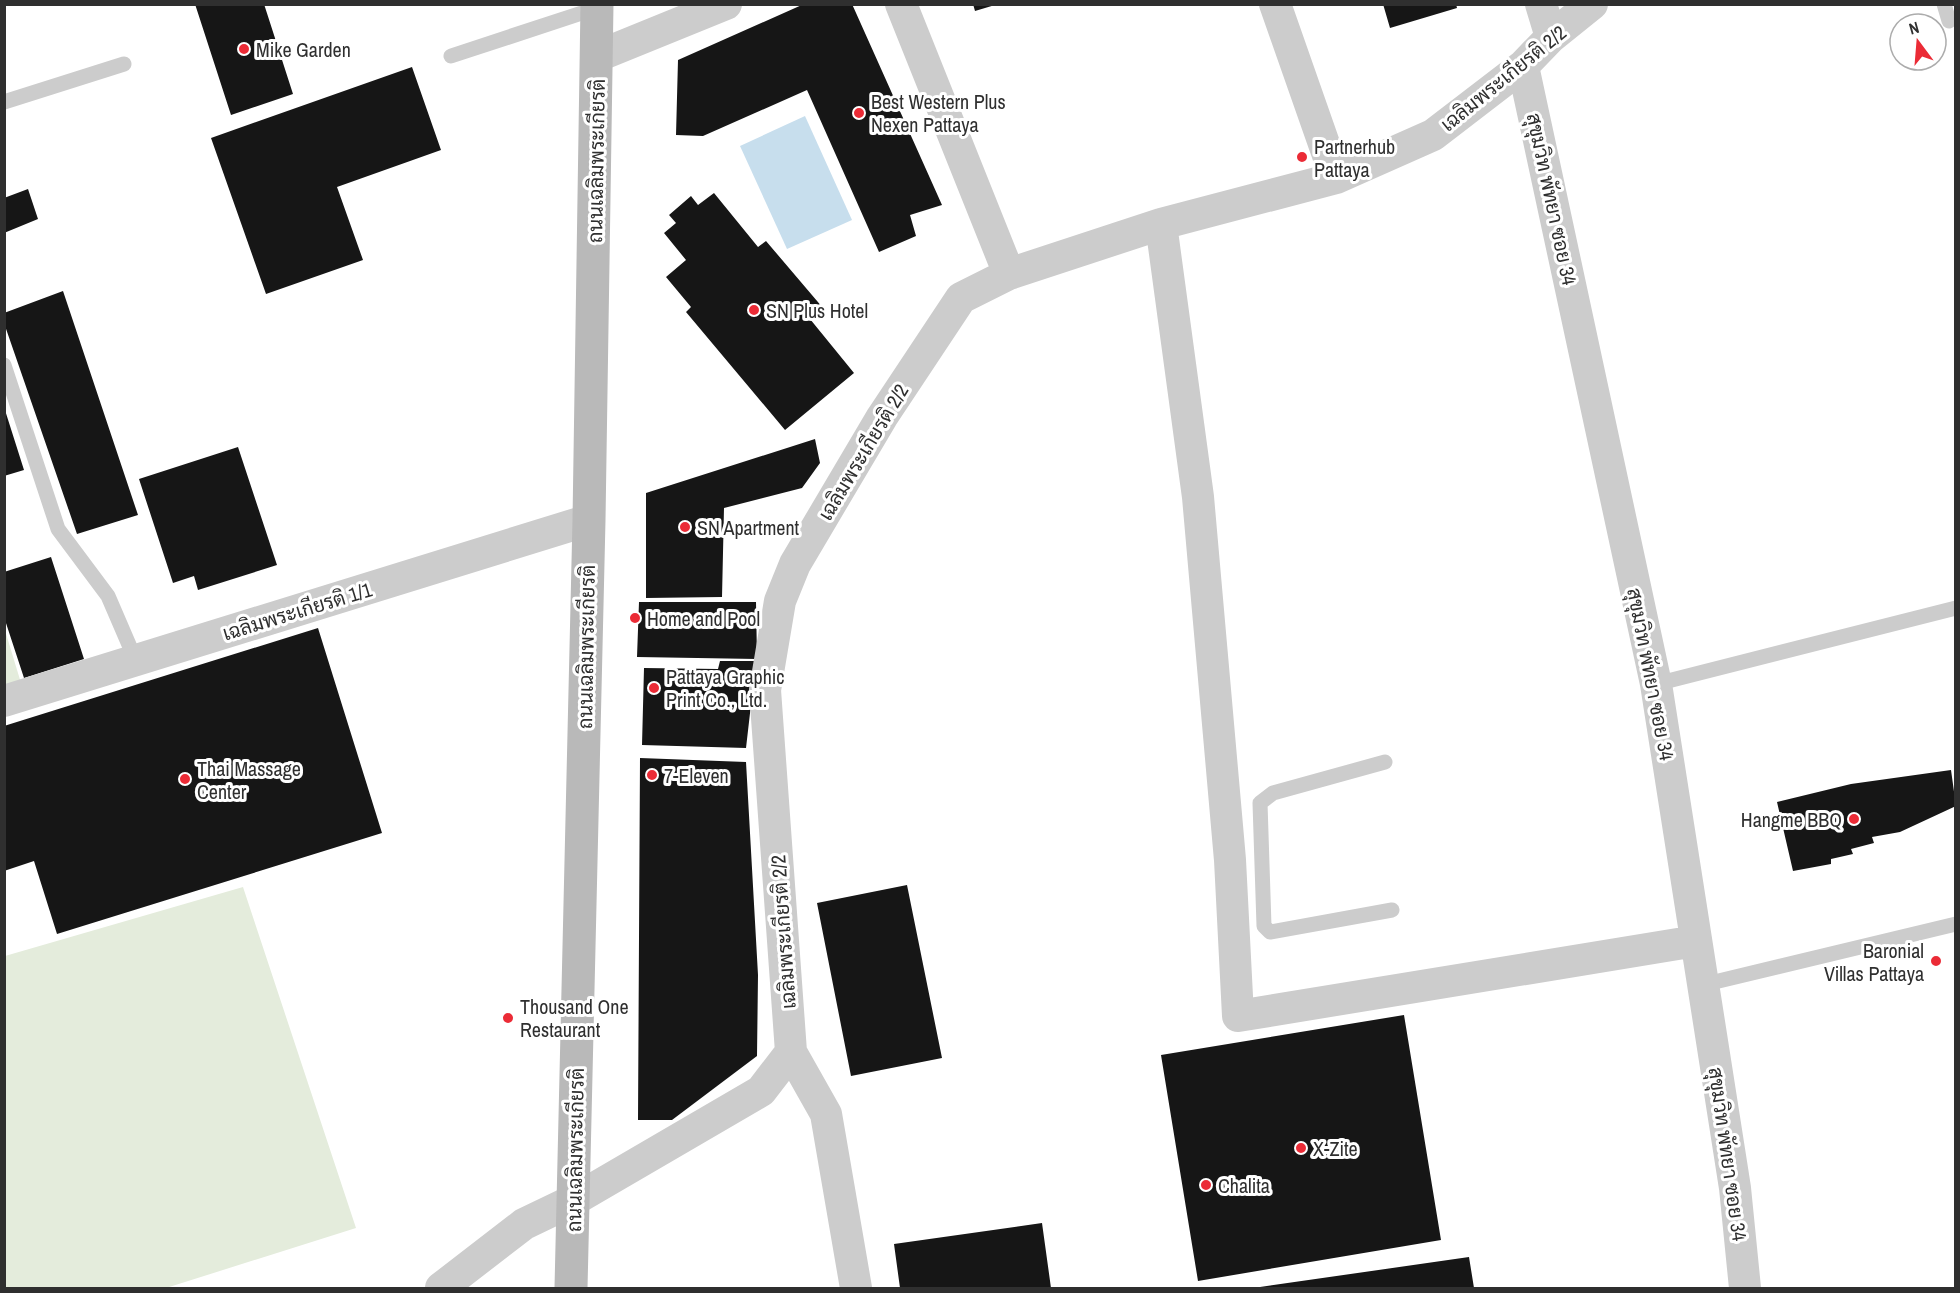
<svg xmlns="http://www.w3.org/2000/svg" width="1960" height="1293" font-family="'Archivo Narrow',Sarabun,sans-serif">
<rect width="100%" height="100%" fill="#fff"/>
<path fill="#e4ecdc" d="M4,627L21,683L4,687Z
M243,887L356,1228L166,1288H5V956Z"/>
<path fill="#c7deed" d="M805,116L852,220L787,249L740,146Z"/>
<path fill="#161616" d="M195,4H264L293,94L231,115Z
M804,4H852L942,205L910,215L916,236L879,252L807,90L703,136L676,135L678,60Z
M973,4H995V5L975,11Z
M1383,4H1456L1457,8L1390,28Z
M412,67L441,150L337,187L363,260L266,294L211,138Z
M28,189L38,219L4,233V198Z
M714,193L758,247L766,241L823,308L810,319L854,373L785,430L686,312L691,307L666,277L686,260L664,233L676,223L669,215L691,196L698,205Z
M63,291L138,515L77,534L4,323V313Z
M4,407L24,470L4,476Z
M815,439L820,463L802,488L724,508L722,597L646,598V493Z
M238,447L277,565L198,590L194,576L173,583L139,479Z
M51,557L84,659L24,678L4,617V572Z
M639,602H756L757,659L637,657Z
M318,628L382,833L57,934L34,861L4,871V726Z
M720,661H756L746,748L642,745L644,668L718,669Z
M640,758L746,762L758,975L757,1056L672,1120H638Z
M1951,770L1956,806L1900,832L1872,837L1874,843L1851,849L1853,854L1831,859V864L1793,871L1777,802L1851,784Z
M907,885L942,1058L851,1076L817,903Z
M1404,1015L1441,1240L1198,1281L1161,1055Z
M1042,1223L1051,1288H900L894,1244Z
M1469,1257L1474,1288H1260V1287Z"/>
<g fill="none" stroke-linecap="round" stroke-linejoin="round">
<path stroke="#ccc" stroke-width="15" d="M1944,4L1949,21
M451,56L597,8
M4,102L124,64
M4,365L58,529L108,596L136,661
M1656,684L1956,608
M1385,762L1273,793L1260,803L1264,926L1270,932L1392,910
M1702,985L1956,924"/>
<path stroke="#ccc" stroke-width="32" d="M901,4L1009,274
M1275,4L1336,178
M1541,4L1551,37
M598,56L726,4
M1523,66L1656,684L1735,1188L1745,1288
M1161,224L1198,497L1230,860L1238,1016L1696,941
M4,701L589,520
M791,1052L826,1114L856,1288
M441,1288L524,1224L574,1200L761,1091L791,1052L765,690L780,601L795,564L882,417L961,298L1009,274L1161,224L1336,178L1433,135L1523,66L1551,37L1592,4"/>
<path stroke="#b9b9b9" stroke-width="33" d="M571,1288L589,520L597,4"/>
</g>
<g fill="#eb2b36" stroke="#fff" stroke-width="2">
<circle cx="244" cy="49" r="6"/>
<circle cx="859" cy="113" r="6"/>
<circle cx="1302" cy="157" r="6"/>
<circle cx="754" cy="310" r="6"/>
<circle cx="685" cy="527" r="6"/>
<circle cx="635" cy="618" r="6"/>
<circle cx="654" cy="688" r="6"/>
<circle cx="652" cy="775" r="6"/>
<circle cx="185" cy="779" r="6"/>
<circle cx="1854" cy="819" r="6"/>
<circle cx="1936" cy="961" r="6"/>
<circle cx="508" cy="1018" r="6"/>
<circle cx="1301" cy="1148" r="6"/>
<circle cx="1206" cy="1185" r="6"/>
</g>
<g text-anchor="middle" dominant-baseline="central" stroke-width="6" stroke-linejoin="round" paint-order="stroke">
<g font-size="20" fill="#2f2f2f" stroke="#fff" text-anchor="start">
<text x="256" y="49">Mike Garden</text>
<text x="871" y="101">Best Western Plus<tspan x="871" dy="23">Nexen Pattaya</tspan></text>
<text x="1314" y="146">Partnerhub<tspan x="1314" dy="23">Pattaya</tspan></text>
<text x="766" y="310">SN Plus Hotel</text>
<text x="697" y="527">SN Apartment</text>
<text x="647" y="618">Home and Pool</text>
<text x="666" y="676">Pattaya Graphic<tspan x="666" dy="23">Print Co., Ltd.</tspan></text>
<text x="197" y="768">Thai Massage<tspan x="197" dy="23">Center</tspan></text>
<text x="664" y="775">7-Eleven</text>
<text x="1842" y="819" text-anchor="end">Hangme BBQ</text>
<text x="1924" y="950" text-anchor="end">Baronial<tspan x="1924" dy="23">Villas Pattaya</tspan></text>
<text x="520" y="1006">Thousand One<tspan x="520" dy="23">Restaurant</tspan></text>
<text x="1313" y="1148">X-Zite</text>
<text x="1218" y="1185">Chalita</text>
</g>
<g font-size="20" fill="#2f2f2f" stroke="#fff">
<text transform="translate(1503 78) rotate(-39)">เฉลิมพระเกียรติ 2/2</text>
<text transform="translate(596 161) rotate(-89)">ถนนเฉลิมพระเกียรติ</text>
<text transform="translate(1552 199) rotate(78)">สุขุมวิท พัทยา ซอย 34</text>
<text transform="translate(863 452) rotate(-59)">เฉลิมพระเกียรติ 2/2</text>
<text transform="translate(297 611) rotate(-17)">เฉลิมพระเกียรติ 1/1</text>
<text transform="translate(586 647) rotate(-89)">ถนนเฉลิมพระเกียรติ</text>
<text transform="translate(1651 674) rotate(79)">สุขุมวิท พัทยา ซอย 34</text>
<text transform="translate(783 932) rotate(-94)">เฉลิมพระเกียรติ 2/2</text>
<text transform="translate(575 1150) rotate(-89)">ถนนเฉลิมพระเกียรติ</text>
<text transform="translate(1728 1154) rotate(82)">สุขุมวิท พัทยา ซอย 34</text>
</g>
</g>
<rect width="1960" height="1293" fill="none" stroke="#2f2f2f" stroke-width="12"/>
<g transform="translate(1918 42) rotate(344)"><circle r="28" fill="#ffffff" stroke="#acacac" stroke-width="1.5"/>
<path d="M0-4.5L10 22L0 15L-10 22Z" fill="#eb2b36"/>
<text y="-9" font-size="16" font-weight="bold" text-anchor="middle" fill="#2f2f2f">N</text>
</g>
</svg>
